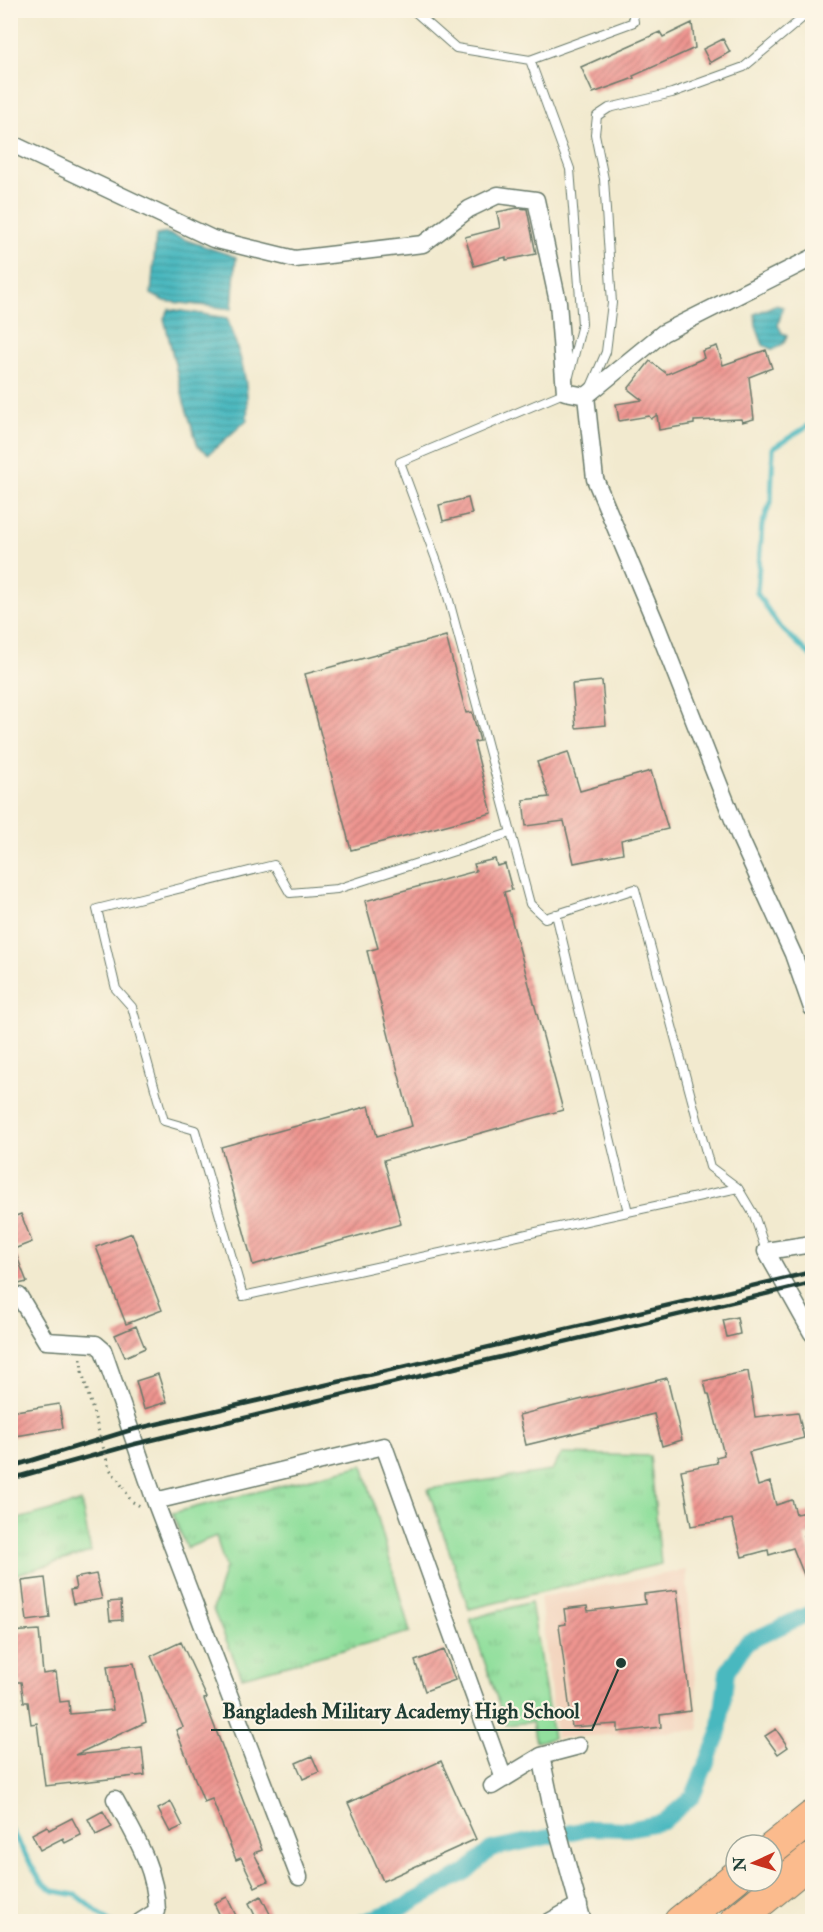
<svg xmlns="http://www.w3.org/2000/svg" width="823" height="1932" font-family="'IM FELL Double Pica',serif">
<defs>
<pattern id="park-tufts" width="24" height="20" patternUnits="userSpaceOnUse" patternTransform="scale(1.5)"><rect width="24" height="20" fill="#92df9d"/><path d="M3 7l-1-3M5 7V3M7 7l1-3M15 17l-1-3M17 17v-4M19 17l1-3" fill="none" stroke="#7dc088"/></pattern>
<pattern id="water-rules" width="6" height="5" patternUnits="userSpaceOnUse" patternTransform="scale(1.5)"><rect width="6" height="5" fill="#49b8bf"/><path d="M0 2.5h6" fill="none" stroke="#3c979c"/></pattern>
<pattern id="building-hatch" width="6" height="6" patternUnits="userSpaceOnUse" patternTransform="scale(1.5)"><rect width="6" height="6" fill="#ee948f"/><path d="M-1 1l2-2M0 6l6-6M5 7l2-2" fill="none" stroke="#c07a76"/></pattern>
</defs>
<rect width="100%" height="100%" fill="#fcf5e5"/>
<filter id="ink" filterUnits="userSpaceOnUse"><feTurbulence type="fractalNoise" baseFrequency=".0167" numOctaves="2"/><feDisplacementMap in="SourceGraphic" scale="12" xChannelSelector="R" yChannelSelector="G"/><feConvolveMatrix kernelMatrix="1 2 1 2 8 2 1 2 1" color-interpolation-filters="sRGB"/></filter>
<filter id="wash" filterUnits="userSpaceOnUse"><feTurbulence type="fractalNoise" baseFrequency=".008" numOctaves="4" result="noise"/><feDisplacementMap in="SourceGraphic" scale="24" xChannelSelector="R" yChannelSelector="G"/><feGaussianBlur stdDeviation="1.35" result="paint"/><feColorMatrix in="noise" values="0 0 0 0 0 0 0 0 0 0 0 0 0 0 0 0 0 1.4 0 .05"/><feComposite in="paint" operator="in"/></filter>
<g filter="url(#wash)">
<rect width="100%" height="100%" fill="#f2eacf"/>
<path fill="#f3d4be" d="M686,1570L699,1730L556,1738L540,1597Z"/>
<path fill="url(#park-tufts)" stroke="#588e68" stroke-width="1.5" d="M562,1454L650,1456L661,1564L469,1609L428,1489L551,1471Z
M363,1465L410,1632L242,1677L213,1610L225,1567L216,1536L187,1548L172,1513Z
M81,1502L91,1552L11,1576V1521Z
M531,1602L553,1738L536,1742L532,1722L506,1725L470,1619Z"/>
<path fill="url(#water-rules)" stroke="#347a7a" stroke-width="1.5" d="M166,233L236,257L232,309L164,301L151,294L156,235Z
M775,305L783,307L778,325L782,333L787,335L784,343L773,350L763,345L756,326L755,314Z
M169,309L227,318C240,353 250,383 247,420L209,454L198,446L184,402L164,318Z"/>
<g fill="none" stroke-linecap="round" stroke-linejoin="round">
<path stroke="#49b8bf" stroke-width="5" d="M812,423L773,448L771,501L762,525L757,593L778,625L812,657
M10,1828L40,1880L54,1891L76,1895L110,1922"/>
<path stroke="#49b8bf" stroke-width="16" d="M362,1922L405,1906L434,1890L466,1872L491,1849L591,1828L628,1829L663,1822L693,1796L719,1733L727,1672L746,1643L812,1612"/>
</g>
<g id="blocks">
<path fill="url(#building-hatch)" d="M692,23L695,48L633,76L634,78L593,93L581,67L660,32L663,37Z
M723,39L730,52L710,63L703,49Z
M517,208L527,209L536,254L506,260V257L474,266L465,237L500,228L497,212Z
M717,346L723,365L766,350L772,368L749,377L754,419L742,422L741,419L694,421V424L659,430L657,415L651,419L649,416L619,421L616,404L642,400L628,389L650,361L667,374L704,358L702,351Z
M468,498L472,514L443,521L439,505Z
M446,636L466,713L472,712L480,741L474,742L492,813L351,850L305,674Z
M602,681L606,725L576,728L572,684Z
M568,752L580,791L651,771L668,829L621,840L623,853L574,863L564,821L526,826L523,800L549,797L537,762Z
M495,859L497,866L505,864L512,890L504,892L563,1110L384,1160L401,1224L253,1265L221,1147L369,1106L377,1136L412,1126L367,951L378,948L365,901L476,871L474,864Z
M21,1214L32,1242L14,1249L27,1282L10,1286V1218Z
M132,1233L162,1310L126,1324L96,1247Z
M737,1317L740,1334L727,1337L723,1320Z
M136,1326L145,1348L125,1357L115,1335Z
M748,1371L755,1417L798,1412L804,1438L749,1452L758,1486L770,1482L776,1505L792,1500L796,1514L813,1511V1535L804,1536L813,1560V1597L793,1548L769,1555L768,1550L742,1557L732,1519L691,1526L681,1470L717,1463L716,1457L724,1455L709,1394H707L704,1381Z
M158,1374L167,1402L144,1409L136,1381Z
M667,1378L682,1440L662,1446L654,1414L526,1445L519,1415Z
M59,1404L63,1428L10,1437V1412Z
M96,1574L102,1599L73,1604L70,1590L76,1589L74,1578Z
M45,1578L50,1618L27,1621L22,1581Z
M677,1590L691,1711L660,1715L661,1727L618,1732V1724L572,1727L559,1625L566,1624L564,1609L587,1606L588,1611L645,1604L644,1594Z
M121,1601L122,1620L110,1621L108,1602Z
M39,1630L43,1674L56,1672L60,1702L69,1701L70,1714L113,1710L107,1666L134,1663L146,1722L75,1755L142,1748L145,1775L45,1786L37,1723L31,1724L28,1702H24L21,1682H10V1632Z
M181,1642L207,1698L204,1699L262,1850L254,1853L268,1881L255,1887L241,1858L236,1860L212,1799L204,1802L176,1730L183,1727L151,1656Z
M444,1650L455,1680L425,1691L415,1661Z
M776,1729L788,1747L778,1754L765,1736Z
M312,1756L319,1772L303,1779L296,1763Z
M441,1761L476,1839L383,1881L348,1803Z
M171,1802L183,1826L170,1832L158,1809Z
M103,1811L112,1827L96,1835L88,1819Z
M72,1818L81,1835L65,1843L63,1838L40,1850L32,1834L47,1826L49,1830Z
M261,1896L274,1922H258L249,1903Z
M227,1897L239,1922H223L214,1903Z"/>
</g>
</g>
<g filter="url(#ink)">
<use href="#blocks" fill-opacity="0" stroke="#697a6a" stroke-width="1.5"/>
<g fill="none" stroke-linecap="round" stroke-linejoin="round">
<g stroke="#697a6a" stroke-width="10">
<path id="lane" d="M413,10L456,48L530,60L634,22L632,10
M530,60L570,169L582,324L569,376
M590,389L606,352L612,303L604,179L595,134L597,116L609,108L672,93L744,67L812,10
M566,392L400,462L443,578L530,904L545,918L635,889L710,1167L738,1188
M510,833L337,889L290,893L274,865L97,909L116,989L132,1007L164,1121L195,1130L243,1296L738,1188L754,1215L766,1251
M556,914L628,1212"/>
</g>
<g stroke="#697a6a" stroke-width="19">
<path id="street" d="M10,143L213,239L295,259L423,244L469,209L498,195L536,200L558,302L565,392L586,396L595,479L656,624L741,840L793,954L812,1008
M586,396L663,333L812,258
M812,1244L766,1251L812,1333
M10,1296H19L46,1341L96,1344L103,1350L155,1501L299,1877
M155,1501L384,1446L504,1779
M579,1746L541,1756L552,1809L583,1922
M492,1786L541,1756
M115,1799C135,1836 156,1868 157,1911L140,1922
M549,1922L579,1905"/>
</g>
<g stroke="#697a6a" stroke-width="34">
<path id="highway" d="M772,1849L812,1817
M680,1922L736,1877
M735,1922L812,1859"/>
</g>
<path stroke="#697a6a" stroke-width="3" stroke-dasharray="1.5 4.5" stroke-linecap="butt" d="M81,1359L82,1372
M123,1487L131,1501L140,1506"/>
<use href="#lane" stroke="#fff" stroke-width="8"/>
<use href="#street" stroke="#fff" stroke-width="16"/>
<use href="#highway" stroke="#fbbb8d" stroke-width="32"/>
<path stroke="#1f3d34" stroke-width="4.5" d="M10,1467L131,1430L812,1272
M10,1479L135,1444L812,1283"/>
<path stroke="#697a6a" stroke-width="3" stroke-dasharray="1.5 4.5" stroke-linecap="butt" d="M82,1372L109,1468L123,1487"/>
</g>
</g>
<path fill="none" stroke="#1f3d34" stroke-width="2" d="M621 1663L592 1730H211"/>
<circle fill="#1f3d34" stroke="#fcf5e5" stroke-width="2" cx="621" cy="1663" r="6"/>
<g font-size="21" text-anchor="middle" font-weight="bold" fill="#1f3d34" stroke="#fcf5e5" stroke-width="4.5" stroke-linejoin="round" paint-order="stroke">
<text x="401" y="1718">Bangladesh Military Academy High School</text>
</g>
<rect width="823" height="1932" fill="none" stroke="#fcf5e5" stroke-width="36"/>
<g transform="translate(754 1863) rotate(266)"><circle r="28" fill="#fcf5e5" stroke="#a4ab9e" stroke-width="1.5"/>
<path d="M0-4.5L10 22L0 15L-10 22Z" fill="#c8321e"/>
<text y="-9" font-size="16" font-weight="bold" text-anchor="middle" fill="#1f3d34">N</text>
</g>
</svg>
